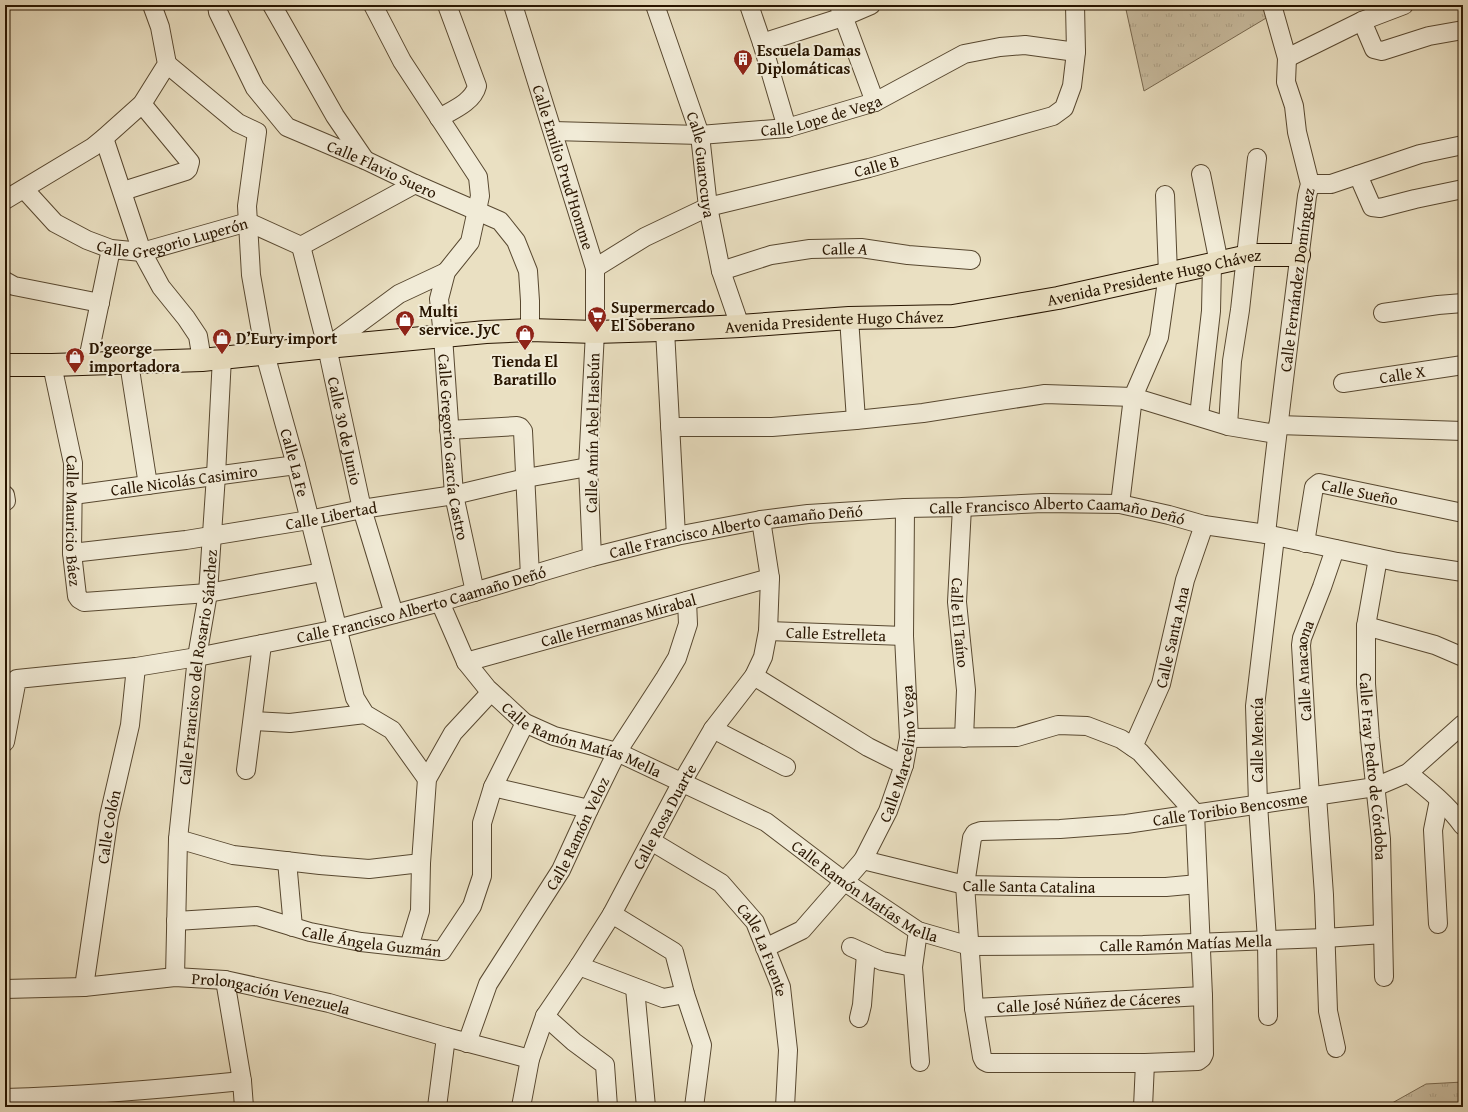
<svg xmlns="http://www.w3.org/2000/svg" width="1468" height="1112" font-family="'Gentium Book Plus',serif">
<defs>
<pattern id="grass-tufts" width="24" height="20" patternUnits="userSpaceOnUse"><rect width="24" height="20" fill="#c9bda1"/><path d="M3 7l-1-3M5 7V3M7 7l1-3M15 17l-1-3M17 17v-4M19 17l1-3" fill="none" stroke="#ada289"/></pattern>
</defs>
<rect width="100%" height="100%" fill="#eae0c2"/>
<filter id="stains"><feTurbulence type="fractalNoise" baseFrequency=".005" numOctaves="4"/><feColorMatrix values="0 0 0 0 .2 0 0 0 0 .09 0 0 0 0 .02 0 0 0 .5 -.17"/></filter>
<radialGradient id="worn" r=".72"><stop offset=".6" stop-color="#630" stop-opacity="0"/><stop offset="1" stop-color="#630" stop-opacity=".3"/></radialGradient>
<path fill="url(#grass-tufts)" stroke="#786950" d="M1125,5H1288L1144,91Z
M1463,1082V1107H1385L1426,1084Z"/>
<g fill="none" stroke-linecap="round" stroke-linejoin="round">
<g stroke="#584830" stroke-width="20">
<g id="minor">
<path id="s1" d="M217,5L218,12L255,88L287,127L365,160L415,184L500,221L516,241L528,271L530,301V330"/>
<path d="M272,5L335,116L365,160"/>
<path id="s2" d="M373,5L402,61L478,177L480,196L470,242L446,272L439,299L443,336L454,495L475,592"/>
<path id="s3" d="M513,5L595,268V332L588,467L592,557"/>
<path id="s4" d="M655,5L700,135L708,207L721,271L740,326"/>
<path d="M749,5L762,43L787,128"/>
<path d="M839,5L875,102"/>
<path d="M1362,21L1374,49L1382,51L1429,36L1463,30"/>
<path d="M762,43L843,17L871,5"/>
<path d="M1287,58L1362,21L1404,5"/>
<path id="s5" d="M167,64L238,123L257,132L247,206L251,275L265,354L296,465L355,698L365,714L392,730L427,779"/>
<path d="M439,118C453,110 473,102 477,86L447,5"/>
<path id="s6" d="M553,131L700,135L787,128L875,102L964,54L1000,47L1025,45L1076,52"/>
<path d="M104,138L142,252L161,287L186,318L198,336L202,360"/>
<path d="M1201,174L1219,263"/>
<path d="M1358,175L1372,207L1380,208L1415,199L1463,189"/>
<path d="M1310,184H1331L1420,154L1463,145"/>
<path id="s7" d="M24,189L55,223L87,240L111,249L142,252L248,222L301,246L415,184"/>
<path d="M123,191L186,171L188,169L190,162L142,104"/>
<path d="M5,200L93,147L104,138L142,104L167,64L160,27L152,5"/>
<path id="s8" d="M301,246L327,347L362,509L394,614"/>
<path id="s9" d="M595,268L645,237L708,207L869,168L1053,116L1064,108L1072,86L1076,52L1075,5"/>
<path id="s10" d="M721,271L771,255L810,249L861,248L908,255L971,260"/>
<path d="M5,281L14,286L100,303"/>
<path d="M1383,313L1438,305L1463,303"/>
<path d="M849,318L856,420"/>
<path d="M665,330L676,536"/>
<path d="M327,347L399,294L446,272"/>
<path d="M129,363L148,485"/>
<path d="M87,364L111,249"/>
<path id="s11" d="M52,365L73,463L72,553L77,596L79,599L84,602L208,593L322,572"/>
<path id="s12" d="M1343,383L1463,365"/>
<path d="M1199,416L1211,311L1212,265"/>
<path d="M1278,425L1463,431"/>
<path d="M1228,426L1232,361L1240,310L1257,158"/>
<path d="M670,427H772L856,420L923,413L1045,394L1133,397L1228,426L1276,434"/>
<path d="M449,430L517,426L520,427L523,431L530,576"/>
<path d="M5,495L6,501"/>
<path id="s13" d="M73,495L296,465"/>
<path d="M1120,504L1133,397L1159,337L1168,274L1165,195"/>
<path id="s14" d="M962,507L957,602L966,690L964,738"/>
<path id="s15" d="M1266,534C1278,421 1293,309 1307,196L1310,184L1297,132L1294,106L1286,82L1287,58L1272,5"/>
<path id="s16" d="M1305,543L1314,487L1319,483L1463,513"/>
<path id="s17" d="M72,553L186,540L309,520L362,509L454,495L526,478L588,467"/>
<path id="s18" d="M1378,558L1366,626V684L1370,738L1381,839L1384,977"/>
<path id="s19" d="M440,602L466,662L487,688L525,723L554,736L617,752L766,822L845,882L918,931L970,946L1143,945L1325,938L1383,934"/>
<path d="M1366,626L1435,645L1463,657"/>
<path id="s20" d="M768,631L904,636"/>
<path id="s21" d="M466,662L770,578"/>
<path d="M754,676L868,747L904,765"/>
<path d="M253,721L290,723L365,714"/>
<path d="M713,729L786,767"/>
<path id="s22" d="M909,738L1017,737L1058,725L1087,726L1121,739L1140,752L1195,813L1203,996L1204,1054L1202,1058L1198,1061L1145,1063H988L984,1061L982,1057L974,1008L965,885L972,838L975,833L981,831L1060,829L1126,824L1375,787L1408,773L1463,724"/>
<path id="s23" d="M5,742L17,679L136,667L197,657L337,629L440,602L592,557L676,536L761,520L808,514L905,508L962,507L1043,503L1120,504L1169,515L1204,525L1266,534L1397,562L1463,572"/>
<path id="s24" d="M1133,747L1161,684L1185,580L1204,525"/>
<path d="M246,770L262,644"/>
<path d="M1408,773C1428,789 1448,805 1463,826"/>
<path d="M493,787L589,809"/>
<path d="M1317,796L1324,895L1328,1011L1336,1048"/>
<path id="s25" d="M1310,797L1301,645L1302,638L1322,587L1335,549"/>
<path d="M178,839L233,855L320,865L369,869L421,863"/>
<path id="s26" d="M651,841L721,883L755,922L781,987L788,1050L785,1107"/>
<path id="s27" d="M863,860L965,885L1080,887H1166L1198,884"/>
<path d="M287,861L293,927"/>
<path d="M612,914L674,952L685,994L702,1045L694,1107"/>
<path id="s28" d="M176,921L257,916L310,932L361,942L442,951L472,906L482,876V823L493,787L525,723"/>
<path d="M1438,924L1433,830L1439,800"/>
<path d="M918,931L913,967L920,1062"/>
<path d="M409,947L420,911L421,863L427,779L453,733L491,692"/>
<path d="M851,947L882,961L913,967"/>
<path id="s29" d="M765,948L802,930L863,860L888,811L904,765L909,738L904,636L905,508"/>
<path d="M579,966L663,998L685,994"/>
<path id="s30" d="M175,977L178,839L197,657L208,593L216,475L222,357"/>
<path d="M225,980L242,1081L244,1107"/>
<path id="s31" d="M84,987L109,816L130,725L136,667"/>
<path d="M635,988L646,1107"/>
<path id="s32" d="M5,989L84,987L175,977L225,980L329,1003L446,1037L530,1059"/>
<path id="s33" d="M974,1008L1203,996"/>
<path d="M545,1016L574,1042L605,1065L608,1107"/>
<path d="M1268,1016L1267,940L1258,804L1255,706L1275,537"/>
<path d="M859,1018L862,1005L866,954"/>
<path id="s34" d="M467,1043L488,984L561,870L589,809L617,752L665,678L677,658L688,624L687,601"/>
<path d="M5,1098C84,1096 163,1089 242,1081"/>
<path d="M437,1107L446,1037"/>
<path id="s35" d="M521,1107L530,1059L545,1016L579,966L612,914L682,782L713,729L754,676L763,657L768,631L770,578L761,520"/>
<path d="M1143,1107L1145,1063"/>
</g>
</g>
<g stroke="#281500" stroke-width="24">
<g id="major">
<path id="s36" d="M5,365H52L202,360L327,347L486,332L530,330L595,332L661,330L740,326L849,318L953,316L1058,298L1253,255H1299"/>
</g>
</g>
<use href="#minor" stroke="#f1ebd7" stroke-width="18"/>
<use href="#major" stroke="#eae0c2" stroke-width="22"/>
</g>
<defs>
<g id="building-pin" transform="scale(1)"><path d="M0 17L-7.5 6A9.5 9.5 0 1 1 7.5 6Z" fill="#8f2418" stroke="#f1ebd7"/><path d="M-4-6H4V6H1V3H-1V6H-4ZM-2.5-4.3h1.7v1.8h-1.7ZM.8-4.3h1.7v1.8H.8ZM-2.5-1h1.7V.8h-1.7ZM.8-1h1.7V.8H.8Z" fill="#fff"/></g>
<g id="supermarket-pin" transform="scale(1)"><path d="M0 17L-7.5 6A9.5 9.5 0 1 1 7.5 6Z" fill="#8f2418" stroke="#f1ebd7"/><path d="M-6-5.5h2.5l.6 2H6L4.5 2H-2.5L-4.4-4H-6ZM-1.5 3.2a1.3 1.3 0 1 0 .1 0ZM3 3.2a1.3 1.3 0 1 0 .1 0Z" fill="#fff"/></g>
<g id="shop-pin" transform="scale(1)"><path d="M0 17L-7.5 6A9.5 9.5 0 1 1 7.5 6Z" fill="#8f2418" stroke="#f1ebd7"/><path d="M-5-2.5h2.3a2.7 3.5 0 0 1 5.4 0H5L5.5 6h-11ZM-1.5-2.5h3a1.5 2.3 0 0 0-3 0Z" fill="#fff"/></g>
</defs>
<g fill-rule="evenodd">
<use href="#building-pin" x="743" y="59"/>
<use href="#supermarket-pin" x="597" y="316"/>
<use href="#shop-pin" x="405" y="320"/>
<use href="#shop-pin" x="525" y="334"/>
<use href="#shop-pin" x="222" y="338"/>
<use href="#shop-pin" x="75" y="357"/>
</g>
<g text-anchor="middle" dominant-baseline="central" stroke-width="4" stroke-linejoin="round" paint-order="stroke">
<g font-size="16" font-weight="bold" fill="#281500" stroke="#f1ebd7" text-anchor="start">
<text x="757" y="50">Escuela Damas<tspan x="757" dy="18">Diplomáticas</tspan></text>
<text x="611" y="307">Supermercado<tspan x="611" dy="18">El Soberano</tspan></text>
<text x="419" y="311">Multi<tspan x="419" dy="18">service. JyC</tspan></text>
<text x="236" y="338">D’Eury import</text>
<text x="89" y="348">D’george<tspan x="89" dy="18">importadora</tspan></text>
<text x="525" y="361" text-anchor="middle">Tienda El<tspan x="525" dy="18">Baratillo</tspan></text>
</g>
<g font-size="16" fill="#281500" stroke="#f1ebd7">
<text stroke="none"><textPath href="#s6" startOffset="270">Calle Lope de Vega</textPath></text>
<text stroke="none"><textPath href="#s4" startOffset="167">Calle Guarocuya</textPath></text>
<text stroke="none"><textPath href="#s9" startOffset="302">Calle B</textPath></text>
<text stroke="none"><textPath href="#s3" startOffset="170">Calle Emilio Prud'Homme</textPath></text>
<text stroke="none"><textPath href="#s1" startOffset="246">Calle Flavio Suero</textPath></text>
<text stroke="none"><textPath href="#s7" startOffset="171">Calle Gregorio Luperón</textPath></text>
<text stroke="none"><textPath href="#s10" startOffset="127">Calle A</textPath></text>
<text stroke="none"><textPath href="#s36" startOffset="1155">Avenida Presidente Hugo Chávez</textPath></text>
<text stroke="none"><textPath href="#s15" startOffset="256">Calle Fernández Domínguez</textPath></text>
<text stroke="none"><textPath href="#s36" startOffset="831">Avenida Presidente Hugo Chávez</textPath></text>
<text stroke="none"><textPath href="#s12" startOffset="60">Calle X</textPath></text>
<text stroke="none"><textPath href="#s8" startOffset="190">Calle 30 de Junio</textPath></text>
<text transform="translate(592 433) rotate(-89)">Calle Amín Abel Hasbún</text>
<text stroke="none"><textPath href="#s2" startOffset="483">Calle Gregorio García Castro</textPath></text>
<text stroke="none"><textPath href="#s5" startOffset="450">Calle La Fe</textPath></text>
<text stroke="none"><textPath href="#s13" startOffset="112">Calle Nicolás Casimiro</textPath></text>
<text stroke="none"><textPath href="#s16" startOffset="105">Calle Sueño</textPath></text>
<text stroke="none"><textPath href="#s17" startOffset="262">Calle Libertad</textPath></text>
<text stroke="none"><textPath href="#s23" startOffset="1124">Calle Francisco Alberto Caamaño Deñó</textPath></text>
<text stroke="none"><textPath href="#s11" startOffset="158">Calle Mauricio Báez</textPath></text>
<text stroke="none"><textPath href="#s23" startOffset="800">Calle Francisco Alberto Caamaño Deñó</textPath></text>
<text stroke="none"><textPath href="#s23" startOffset="476">Calle Francisco Alberto Caamaño Deñó</textPath></text>
<text stroke="none"><textPath href="#s21" startOffset="158">Calle Hermanas Mirabal</textPath></text>
<text stroke="none"><textPath href="#s14" startOffset="116">Calle El Taíno</textPath></text>
<text stroke="none"><textPath href="#s20" startOffset="68">Calle Estrelleta</textPath></text>
<text stroke="none"><textPath href="#s24" startOffset="117">Calle Santa Ana</textPath></text>
<text stroke="none"><textPath href="#s30" startOffset="311">Calle Francisco del Rosario Sánchez</textPath></text>
<text stroke="none"><textPath href="#s25" startOffset="127">Calle Anacaona</textPath></text>
<text stroke="none"><textPath href="#s19" startOffset="209">Calle Ramón Matías Mella</textPath></text>
<text transform="translate(1257 740) rotate(-90)">Calle Mencía</text>
<text stroke="none"><textPath href="#s29" startOffset="248">Calle Marcelino Vega</textPath></text>
<text stroke="none"><textPath href="#s18" startOffset="210">Calle Fray Pedro de Córdoba</textPath></text>
<text stroke="none"><textPath href="#s22" startOffset="1274">Calle Toribio Bencosme</textPath></text>
<text stroke="none"><textPath href="#s35" startOffset="327">Calle Rosa Duarte</textPath></text>
<text stroke="none"><textPath href="#s31" startOffset="162">Calle Colón</textPath></text>
<text stroke="none"><textPath href="#s34" startOffset="238">Calle Ramón Veloz</textPath></text>
<text stroke="none"><textPath href="#s27" startOffset="169">Calle Santa Catalina</textPath></text>
<text stroke="none"><textPath href="#s19" startOffset="533">Calle Ramón Matías Mella</textPath></text>
<text stroke="none"><textPath href="#s28" startOffset="199">Calle Ángela Guzmán</textPath></text>
<text stroke="none"><textPath href="#s19" startOffset="869">Calle Ramón Matías Mella</textPath></text>
<text stroke="none"><textPath href="#s26" startOffset="162">Calle La Fuente</textPath></text>
<text stroke="none"><textPath href="#s32" startOffset="268">Prolongación Venezuela</textPath></text>
<text stroke="none"><textPath href="#s33" startOffset="115">Calle José Núñez de Cáceres</textPath></text>
</g>
</g>
<rect width="1468" height="1112" fill="none" stroke="#eae0c2" stroke-width="20"/>
<rect x="6" y="6" width="1456" height="1100" fill="none" stroke="#281500" stroke-width="2"/>
<rect x="10" y="10" width="1448" height="1092" fill="none" stroke="#281500"/>
<rect width="100%" height="100%" filter="url(#stains)"/>
<rect width="100%" height="100%" fill="url(#worn)"/>
</svg>
